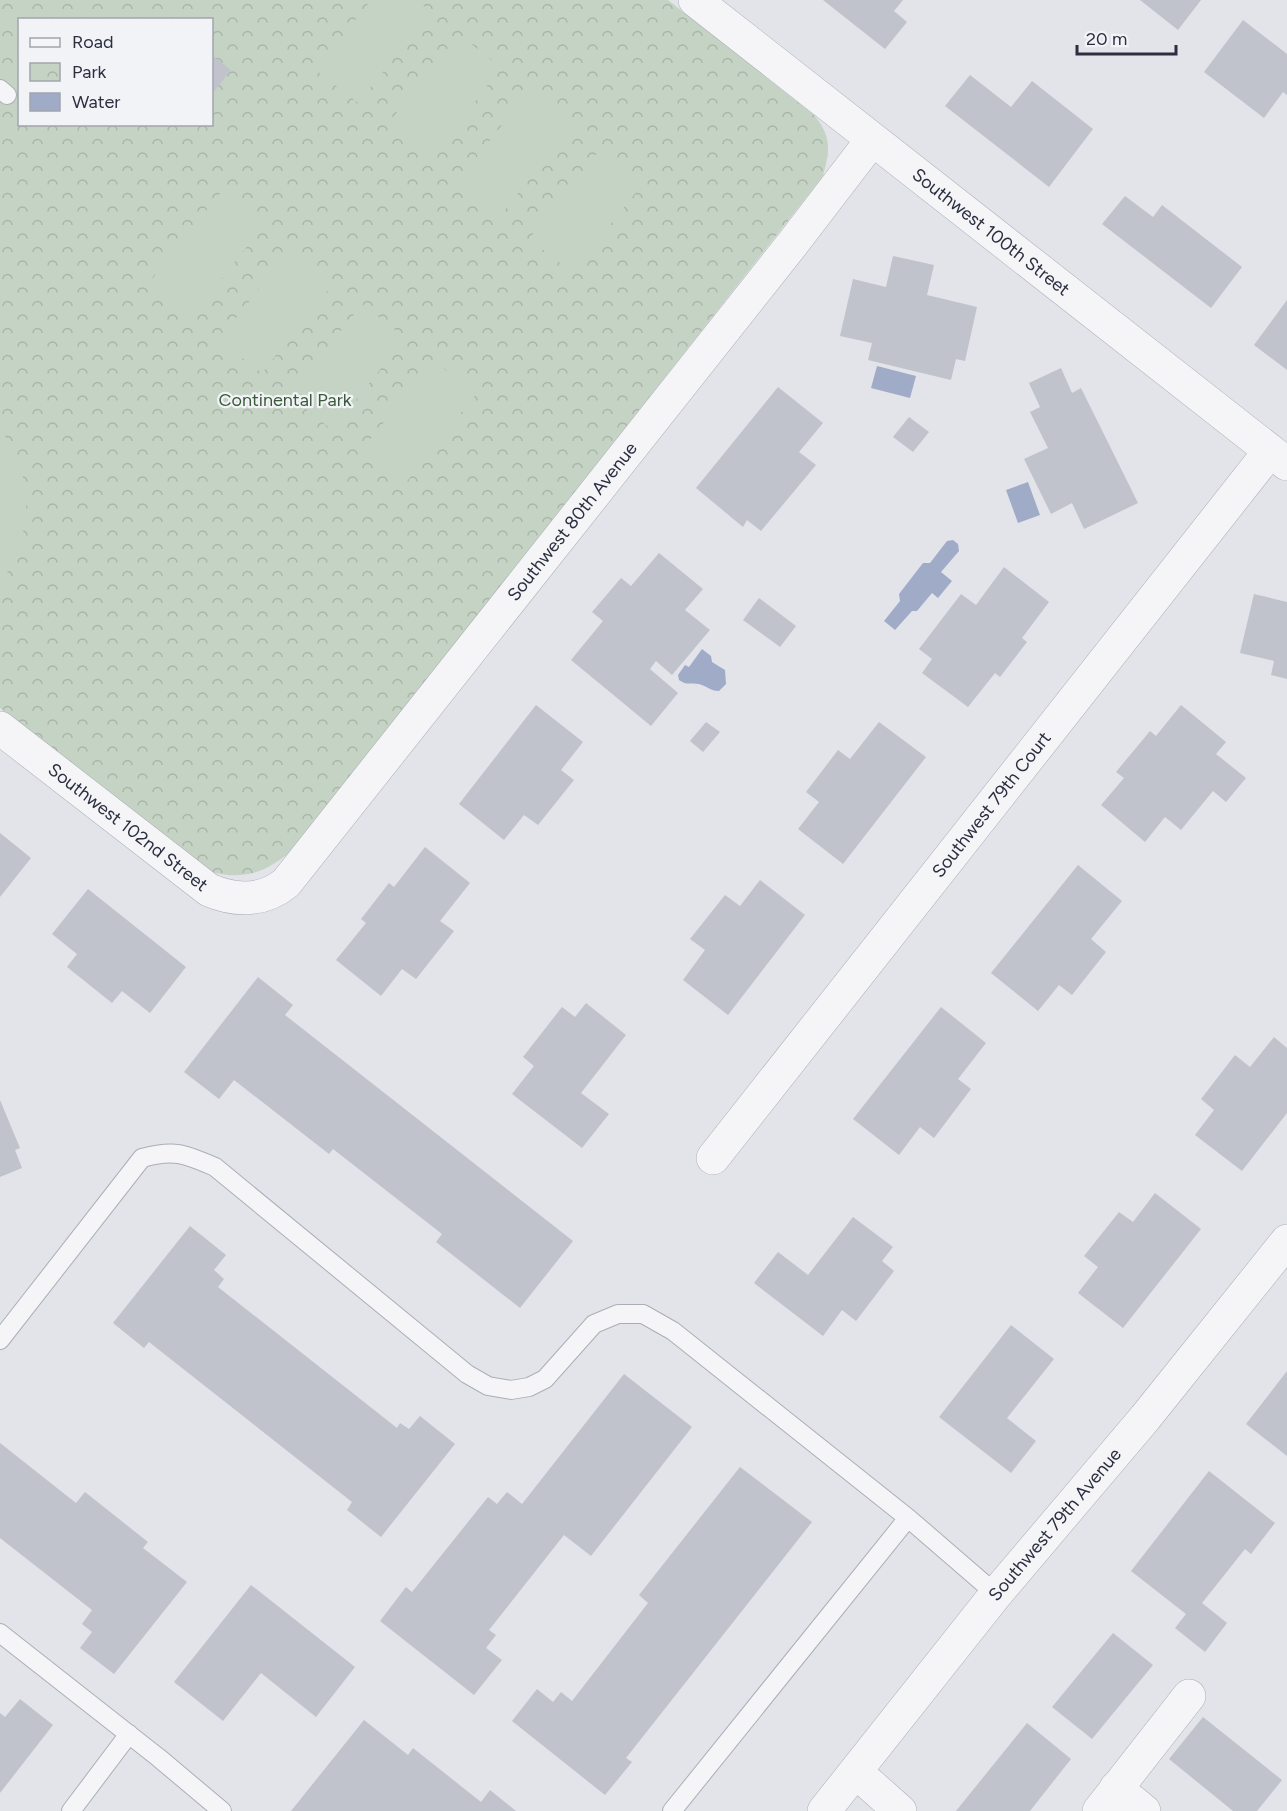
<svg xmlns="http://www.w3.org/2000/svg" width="1287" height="1811" font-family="Figtree,sans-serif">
<defs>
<pattern id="park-crowns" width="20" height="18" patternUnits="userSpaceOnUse" patternTransform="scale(1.5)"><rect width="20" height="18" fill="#c5d3c4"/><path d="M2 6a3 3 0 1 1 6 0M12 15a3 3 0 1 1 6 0" fill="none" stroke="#a9b5a9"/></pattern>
</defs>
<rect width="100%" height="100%" fill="#e2e4ea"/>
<path fill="url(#park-crowns)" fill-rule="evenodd" d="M0,0H668L814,115C832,137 830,150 823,176L295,848C266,873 244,881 207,871L0,708ZM20,20H212V124H20Z"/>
<path fill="#c5d3c4" d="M371,0H416L431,12L358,103L316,70Z
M459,34L501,68L429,160L386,126Z
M530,90L573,124L500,216L457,182Z
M602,147L645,181L572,272L529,239Z
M221,192L263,226L191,318L148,284Z
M291,248L334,282L262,373L219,340Z
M362,304L405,338L332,430L290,396Z
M433,360L476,394L404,485L361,451Z
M0,429C36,478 34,534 0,584Z"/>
<path fill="#a0abc7" d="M877,366L916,376L910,398L871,388Z
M1028,482L1040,515L1018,523L1006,490Z
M953,540L958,544L959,551L941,572L952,581L938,598L932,593L917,611H912L895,630L884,621L900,601L899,594L923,563H930L947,541Z
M702,649L711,656L712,662L725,670L726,684L719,691C710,691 707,686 699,684C691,682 687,686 679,680L678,675L685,665L689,667Z"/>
<path fill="#c0c2cc" d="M823,0H903L894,11L907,22L885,49Z
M1140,0H1201L1178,30Z
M1243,20L1287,54V95L1283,92L1264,118L1204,72Z
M212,55L231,70L212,94Z
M970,75L1011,107L1032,81L1093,129L1049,187L945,106Z
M1125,196L1153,217L1162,205L1242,267L1211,308L1102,224Z
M893,256L934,265L927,295L977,307L965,361L956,359L951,380L868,360L872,343L840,336L853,279L886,287Z
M1287,300V370L1254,345Z
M1061,368L1072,393L1081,388L1138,503L1084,529L1072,503L1051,514L1024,459L1048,448L1030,412L1040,407L1029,383Z
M778,387L823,423L799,452L816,465L761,531L747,520L743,527L696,488Z
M909,417L929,432L913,452L893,437Z
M659,553L703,589L685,610L710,630L672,675L656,661L650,669L678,693L651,726L571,660L603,621L592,612L621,578L631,586Z
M1004,567L1049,602L1022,638L1027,642L1000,677L995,673L968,707L922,673L932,659L919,649L961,594L976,605Z
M1254,594L1287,602V679L1271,675L1274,661L1240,653Z
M759,598L796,626L780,647L743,620Z
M536,705L583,742L561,770L574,780L538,825L524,815L504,840L459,804Z
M1181,705L1226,742L1216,754L1246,778L1226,802L1213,791L1181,830L1165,817L1145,842L1101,805L1124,778L1116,772L1150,731L1156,736Z
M706,722L720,732L703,752L690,741Z
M879,722L926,757L843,864L798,829L819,802L806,792L838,750L850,759Z
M0,833L31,858L0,897Z
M425,847L470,883L440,921L454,931L416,979L402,969L381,996L336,960L366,923L361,919L389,883L394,887Z
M1078,865L1122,901L1091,939L1106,952L1072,995L1059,985L1038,1011L991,973Z
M760,880L805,915L728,1015L683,980L705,950L690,939L725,895L740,906Z
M88,889L186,967L150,1013L122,991L112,1003L67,967L77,954L52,934Z
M258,977L293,1005L285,1015L573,1241L520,1308L436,1242L442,1234L333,1149L329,1154L234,1080L219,1099L184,1072Z
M586,1003L626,1035L581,1093L609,1114L582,1148L512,1094L534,1066L523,1057L562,1007L575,1017Z
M941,1007L986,1043L958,1079L971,1089L934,1138L920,1127L899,1155L853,1119Z
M1274,1037L1287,1048V1113L1242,1171L1195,1135L1214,1110L1201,1099L1235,1055L1250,1067Z
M0,1100L20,1148L15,1150L22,1168L0,1177Z
M1155,1193L1201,1229L1123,1328L1078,1293L1098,1267L1084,1256L1119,1212L1133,1222Z
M853,1217L893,1247L882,1261L894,1271L856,1321L842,1310L823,1336L754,1283L778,1252L808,1275Z
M190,1226L226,1255L214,1270L224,1279L218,1287L397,1428L400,1423L409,1429L420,1416L455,1444L381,1537L347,1510L352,1502L149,1342L144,1348L113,1323Z
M1011,1325L1054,1359L1007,1418L1036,1441L1011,1473L939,1417Z
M1287,1371V1456L1246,1424Z
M624,1374L692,1427L591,1556L564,1535L489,1630L496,1635L486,1648L502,1660L474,1695L380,1621L406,1587L412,1592L488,1497L497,1504L507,1492L522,1504Z
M0,1443L76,1503L85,1492L148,1542L143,1548L187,1582L114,1674L80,1648L92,1632L82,1624L92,1610L0,1538Z
M740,1467L812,1522L626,1758L632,1762L605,1795L512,1721L537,1689L553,1702L561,1692L572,1701L648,1603L639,1595Z
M1209,1471L1275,1523L1251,1554L1245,1549L1202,1603L1227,1623L1205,1652L1175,1628L1186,1614L1131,1571Z
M251,1585L355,1667L316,1717L261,1673L223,1721L174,1682Z
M1113,1633L1153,1665L1092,1739L1052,1707Z
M20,1699L53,1725L0,1793V1713L5,1717Z
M1203,1717L1282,1780L1257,1811H1233L1169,1759Z
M364,1720L408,1755L413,1748L481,1802L490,1790L516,1811H291Z
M1027,1723L1071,1759L1030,1811H956Z"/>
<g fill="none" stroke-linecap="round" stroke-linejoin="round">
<g stroke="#abaeb7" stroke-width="20">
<path id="service" d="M0,89L7,95
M0,1340L142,1158C175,1149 185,1154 215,1167L467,1374L488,1386L511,1390L529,1387L545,1379L594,1324L618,1314H643L673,1331L908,1518L672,1811
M908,1518L996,1594
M0,1633L159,1758L222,1811
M71,1811L129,1734"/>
</g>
<g stroke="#abaeb7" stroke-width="34">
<g id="minor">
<path id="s1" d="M0,728L209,890C235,901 263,902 286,883L793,243L872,140"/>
<path id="s2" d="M713,1158L1270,451"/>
<path d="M856,1772L900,1811"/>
<path d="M1116,1788L1144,1811"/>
<path d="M1099,1811L1189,1696"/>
</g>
</g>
<g stroke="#abaeb7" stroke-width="34">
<g id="tertiary">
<path id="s3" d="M695,0L1287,464"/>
<path id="s4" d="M824,1811L996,1594L1145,1418L1287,1241"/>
</g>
</g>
<use href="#service" stroke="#f5f5f8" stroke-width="18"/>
<use href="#minor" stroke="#f5f5f8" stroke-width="33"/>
<use href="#tertiary" stroke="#f5f5f8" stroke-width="33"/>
</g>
<g text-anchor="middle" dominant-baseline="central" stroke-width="4.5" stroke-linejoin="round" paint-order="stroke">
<g font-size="18" fill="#2b2f40" stroke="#f2f3f7">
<text stroke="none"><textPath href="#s3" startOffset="376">Southwest 100th Street</textPath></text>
<text stroke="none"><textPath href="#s1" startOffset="807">Southwest 80th Avenue</textPath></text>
<text stroke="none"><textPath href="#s2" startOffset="450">Southwest 79th Court</textPath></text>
<text stroke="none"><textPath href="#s1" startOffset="162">Southwest 102nd Street</textPath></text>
<text stroke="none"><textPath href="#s4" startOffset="368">Southwest 79th Avenue</textPath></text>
</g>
<g font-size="18" fill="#395b39" stroke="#f2f3f7">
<text x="285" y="400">Continental Park</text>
</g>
</g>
<rect x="18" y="18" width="195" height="108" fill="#f2f3f7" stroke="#a2a5ae" stroke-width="1.5"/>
<rect x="30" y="38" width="30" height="9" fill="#f5f5f8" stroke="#a2a5ae" stroke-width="1.5"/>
<text x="72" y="48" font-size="18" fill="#2b2f40">Road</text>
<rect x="30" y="63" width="30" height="18" fill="url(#park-crowns)" stroke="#a2a5ae" stroke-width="1.5"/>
<text x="72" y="78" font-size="18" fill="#2b2f40">Park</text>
<rect x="30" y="93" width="30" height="18" fill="#a0abc7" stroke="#a2a5ae" stroke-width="1.5"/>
<text x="72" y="108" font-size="18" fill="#2b2f40">Water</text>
<path d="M1077 45v9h99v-9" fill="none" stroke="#2b2f40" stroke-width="3"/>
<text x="1086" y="45" font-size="18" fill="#2b2f40" stroke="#f2f3f7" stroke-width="4.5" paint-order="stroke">20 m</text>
</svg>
